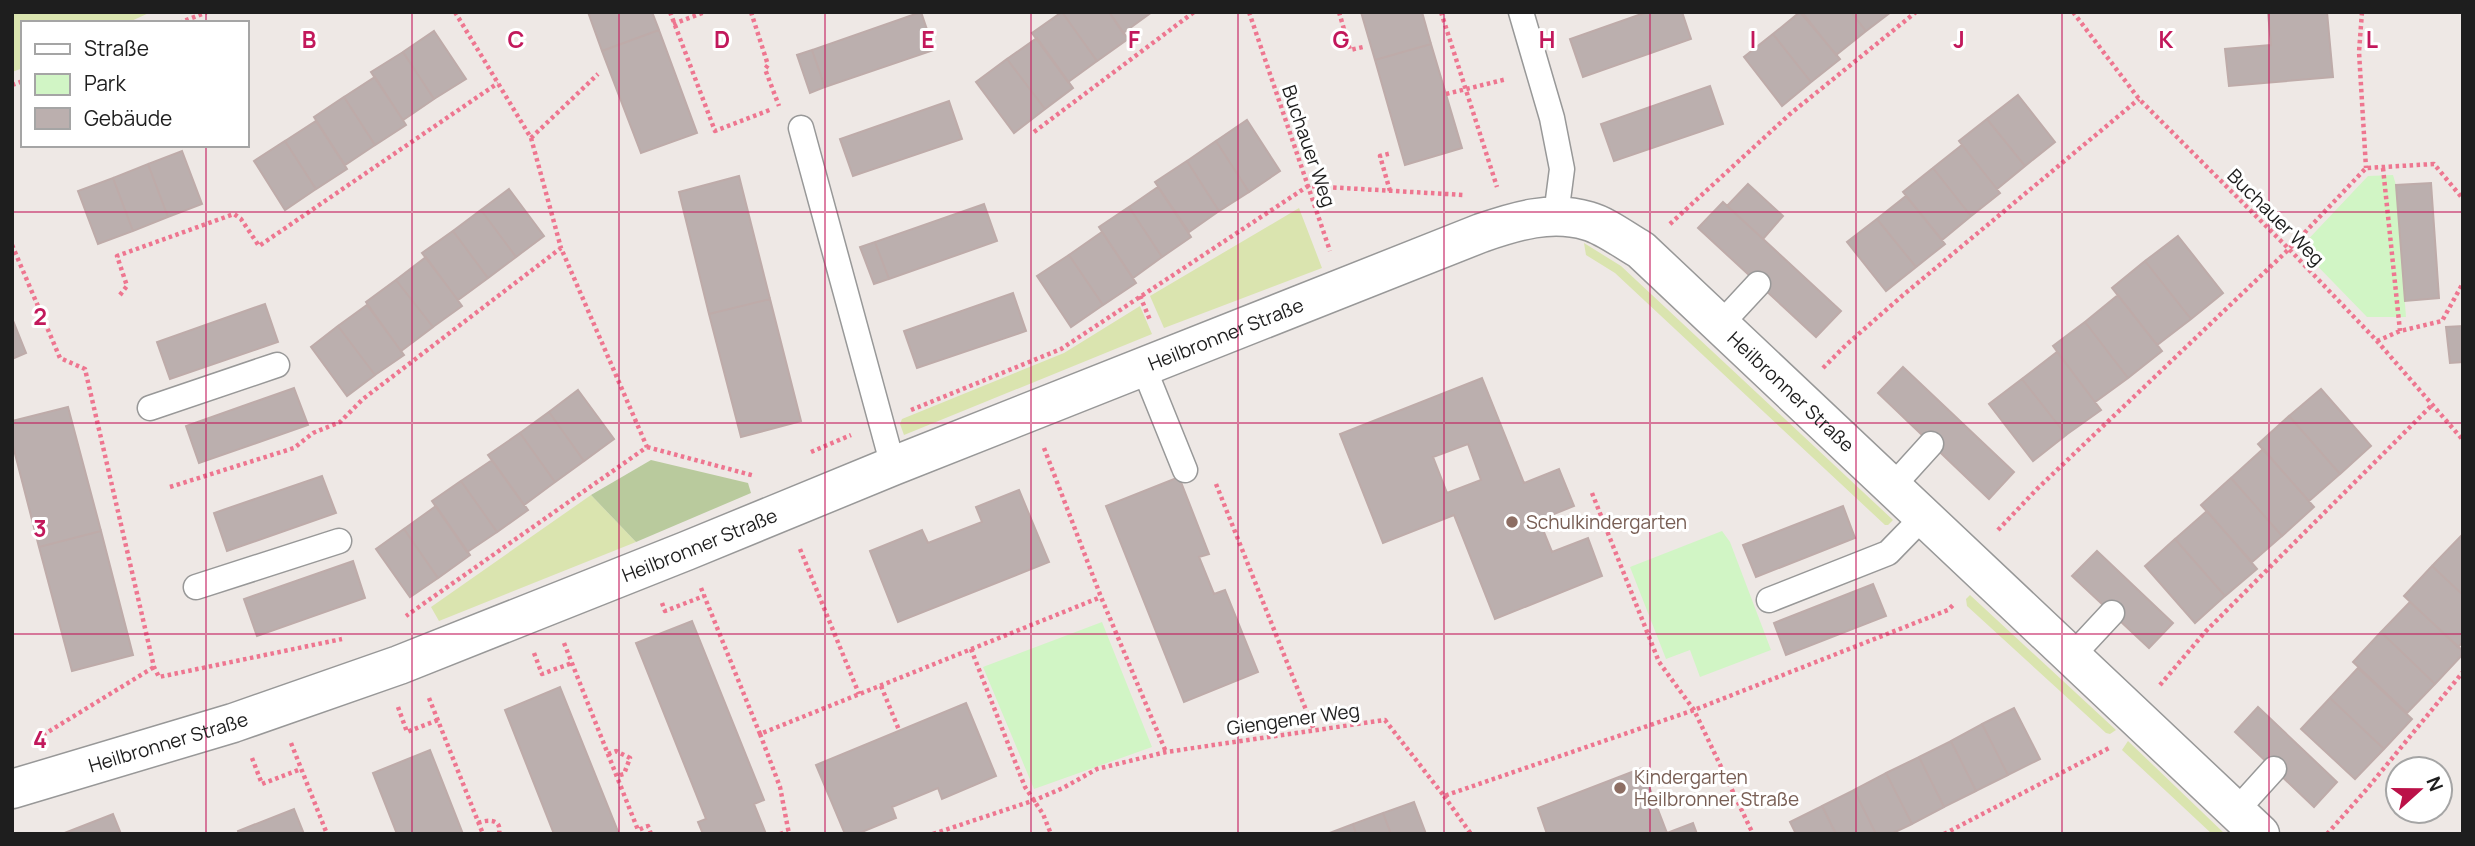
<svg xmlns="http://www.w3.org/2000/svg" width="2475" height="846" font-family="Manrope,sans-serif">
<rect width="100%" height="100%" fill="#eee8e5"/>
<path fill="#dae4af" d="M12,12H151L127,23H23V68L12,72Z
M1299,208L1322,268L1164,328L1150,296Z
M1584,243L1621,266L1893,520L1888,525H1885L1615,273L1586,255Z
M1140,306L1152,334L904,435L900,424L902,419L1064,353Z
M591,495L636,542L439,621L431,607Z
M1970,595L2116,730L2110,734L2106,733L1967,606L1966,599Z
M2128,741L2225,834H2212L2122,750Z"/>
<path fill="#b9ca9d" d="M651,460L748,483L751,493L636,542L591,495Z"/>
<path fill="#d1f5c5" d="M2393,175L2396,185L2406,317H2367L2300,248L2368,176Z
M1722,531L1730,542L1771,650L1700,677L1690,650L1666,659L1630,567Z
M1102,622L1152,747L1034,789L983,667Z"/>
<path fill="#bbafae" stroke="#beaba9" stroke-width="2" fill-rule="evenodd" d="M588,12H652L659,30L602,51Z
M921,12L934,50L825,87L812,50Z
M1062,12L1097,61L1068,82L1032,33Z
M1062,12H1109L1128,39L1097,61Z
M1109,12H1152L1123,33Z
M1361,12H1422L1431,44L1375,60Z
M1647,12H1682L1691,39L1583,77L1570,39Z
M1800,12L1840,59L1811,82L1773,34Z
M1802,12H1851L1866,31L1836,55Z
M1851,12H1891L1866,31Z
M2268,12H2327L2333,77L2229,86L2225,49L2271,45Z
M659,30L697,133L641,153L602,51Z
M434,31L466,79L434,99L403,52Z
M1773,34L1811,82L1782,106L1744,57Z
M1037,38L1073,88L1045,109L1007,59Z
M1431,44L1462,148L1405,165L1375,60Z
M812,50L825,87L810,93L797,55Z
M403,52L434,99L403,120L371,72Z
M1007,59L1045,109L1014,133L976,82Z
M375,77L406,125L375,145L344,97Z
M1710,86L1723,124L1614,161L1601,124Z
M2018,95L2055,142L2025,166L1987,119Z
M344,97L375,145L345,165L314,117Z
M949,101L962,139L853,176L840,139Z
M1987,119L2025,166L1997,189L1959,141Z
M1247,120L1280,171L1249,192L1216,141Z
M316,121L347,169L316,189L285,141Z
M285,141L316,189L285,210L254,161Z
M1216,141L1249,192L1219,211L1187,161Z
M1962,145L2000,193L1971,216L1933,168Z
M182,151L202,204L168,217L148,164Z
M1187,161L1219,211L1189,232L1155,182Z
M148,164L168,217L133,231L113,178Z
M1933,168L1971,216L1942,240L1903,192Z
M739,176L770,299L709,314L679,192Z
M113,178L133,231L98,244L78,191Z
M2431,183L2439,298L2405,301L2396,185Z
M1748,184L1783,216L1763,239L1727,206Z
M1158,187L1191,237L1162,257L1129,207Z
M509,189L544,236L516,257L481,210Z
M1906,196L1945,244L1916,267L1877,219Z
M1723,202L1841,311L1816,337L1698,228Z
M984,204L997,241L889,279L875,242Z
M1129,207L1162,257L1133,278L1099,227Z
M481,210L516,257L488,278L453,231Z
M1877,219L1916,267L1886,291L1847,242Z
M453,231L488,278L458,300L422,253Z
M1102,232L1136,283L1103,305L1069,255Z
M2178,236L2223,293L2191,319L2145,261Z
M875,242L889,279L874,284L860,247Z
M1069,255L1103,305L1071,327L1037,276Z
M426,257L462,306L433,327L396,280Z
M2145,261L2191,319L2157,345L2112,288Z
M396,280L433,327L401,351L366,302Z
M1013,293L1026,331L917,368L904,331Z
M2118,295L2162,351L2128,378L2085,322Z
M770,299L801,421L741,437L709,314Z
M265,304L278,342L170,379L157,342Z
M367,305L404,355L375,375L338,326Z
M12,318L26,353L12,359Z
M2085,322L2128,378L2095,402L2053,346Z
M338,326L375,375L347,396L311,347Z
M2463,326V362L2450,363L2446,327Z
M2057,352L2101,410L2066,435L2022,379Z
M1903,367L2014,472L1989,499L1878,393Z
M1482,378L1524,483L1559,469L1574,506L1539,520L1552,552L1588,538L1602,576L1495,619L1454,515L1383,543L1340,434ZM1468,444L1481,480L1447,493L1433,457Z
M2022,379L2066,435L2033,461L1989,404Z
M294,388L308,425L199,463L186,426Z
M2321,389L2371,446L2340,474L2289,416Z
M578,390L614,439L584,461L549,412Z
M68,407L101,531L39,547L12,442V421Z
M549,412L584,461L555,482L520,433Z
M2289,416L2340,474L2309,501L2258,444Z
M520,433L555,482L524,505L488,455Z
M2263,449L2314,507L2282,536L2231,478Z
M492,460L528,510L497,532L461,481Z
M322,476L336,513L227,551L214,513Z
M1179,477L1209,554L1199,557L1214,594L1225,590L1258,672L1184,702L1106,506Z
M2231,478L2282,536L2252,562L2201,505Z
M461,481L497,532L467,552L432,501Z
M1019,490L1049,562L898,622L870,551L922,530L928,543L982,522L976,507Z
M436,506L470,555L438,578L404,529Z
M1843,506L1855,538L1756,577L1743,545Z
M2207,511L2257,569L2225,596L2175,539Z
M404,529L438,578L410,597L376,549Z
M101,531L133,655L72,671L39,547Z
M2462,535L2463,536V595L2432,566Z
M2175,539L2225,596L2195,623L2145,566Z
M2097,551L2173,623L2149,648L2072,576Z
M353,561L365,598L257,636L244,599Z
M2432,566L2463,595V642L2458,647L2404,596Z
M1873,584L1886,616L1786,655L1774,623Z
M2410,602L2463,651V654L2435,684L2381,632Z
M692,621L764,800L754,804L766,834H703L698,822L706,819L636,643Z
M2381,632L2435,684L2407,713L2353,662Z
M2358,668L2412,719L2384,749L2330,698Z
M560,687L619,834H554L505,710Z
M2330,698L2384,749L2355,779L2301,729Z
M966,703L996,776L942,799L938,788L892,807L896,818L857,834H845L816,765Z
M2258,707L2337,782L2314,807L2235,732Z
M2014,708L2040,759L2008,775L1982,724Z
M1982,724L2008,775L1976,791L1951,741Z
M1951,741L1976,791L1944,807L1919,757Z
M430,750L463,834H397L373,773Z
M1919,757L1944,807L1912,824L1886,773Z
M1642,768L1667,833L1693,823L1697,834H1547L1538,808Z
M1886,773L1912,824L1891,834H1876L1854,790Z
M1854,790L1876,834H1836L1822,806Z
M1414,802L1426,834H1391L1383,813Z
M1822,806L1836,834H1796L1790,822Z
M294,809L304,834H239L238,831Z
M1383,813L1391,834H1356L1353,824Z
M113,814L121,834H62Z
M1353,824L1356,834H1327Z"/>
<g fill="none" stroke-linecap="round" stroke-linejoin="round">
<g stroke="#989898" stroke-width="27">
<path id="lane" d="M1521,12L1552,118L1562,169L1556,215
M801,128L893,466
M1720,325L1758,284
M1143,366L1185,470
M150,408L277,365
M1892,487L1931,444
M196,587L339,541
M1769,600L1888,553L1923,517
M2072,656L2112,613
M2236,811L2274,769"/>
</g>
<g stroke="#989898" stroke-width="41">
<g id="street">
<path id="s1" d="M12,789L233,723L399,665L686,551L893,466L1481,233C1516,221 1551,210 1588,221C1606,226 1625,241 1641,250L2260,834"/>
</g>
</g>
<path stroke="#ee7690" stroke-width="4.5" stroke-dasharray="3.5 3.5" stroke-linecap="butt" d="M455,12L531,138L561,248
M670,12L715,131L772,109
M751,12L768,65L765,69L779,106
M1249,12L1330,251
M1339,12L1350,50L1363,47
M1441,12L1497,187
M2073,12L2139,99L2289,249L2377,341L2463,440
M2362,12L2359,52L2366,168
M179,23L207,12
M673,24L705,12
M12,85L23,81
M1446,94L1507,79
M1034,132L1194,12
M531,138L598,74
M2383,168L2400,331
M1390,191L1380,156L1392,153
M1670,224L1790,114L1916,12
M12,245L60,358L85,369L154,667L159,677L342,639
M120,295L127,286L117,256L234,214L241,219L259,246L498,83
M1140,296L1150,320
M2377,341L2400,331L2442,321L2463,283
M1823,368L1846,345L1902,296L2139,99
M911,410L1061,349L1308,186L1464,195
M647,447L755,476
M1044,448L1101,597L1166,752
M811,452L851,435
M1216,484L1314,730
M170,487L294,448L313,433L340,422L363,399L561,248L647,447L406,616
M1592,493L1659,662L1694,710L1753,834
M1998,530L2037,489L2289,249L2366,168L2434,164L2463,199
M800,549L859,694
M701,588L760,734L1101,597
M662,603L665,611L704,596
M564,643L638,830L648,826L651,834
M971,649L1025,787L1043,814L1051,834
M534,653L542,674L572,663
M2160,685L2206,631L2432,405
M881,686L899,730
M429,698L483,834
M398,707L407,732L438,720
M760,734L780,787L789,834
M43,735L154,667
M291,743L327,834
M608,754L616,751L630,758L624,774L617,776
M252,758L262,784L301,769
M1444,796L1471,834
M478,823C489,819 502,819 499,834
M780,834L788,831
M933,834L1035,800L1063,788L1097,769L1166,752L1385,720L1444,796L1694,710L1948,610L1955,603
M1944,834L2111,747
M2327,834L2366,790L2463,672"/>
<use href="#lane" stroke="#fff" stroke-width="24"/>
<use href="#street" stroke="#fff" stroke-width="38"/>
</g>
<path fill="none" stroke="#c2185b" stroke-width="2" stroke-opacity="0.55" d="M206,12V23M412,12V834M619,12V834M825,12V834M1031,12V834M1238,12V834M1444,12V834M1650,12V834M1856,12V834M2062,12V834M2269,12V834M206,145V834M12,212H2463M12,423H2463M12,634H2463"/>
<g fill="#8d6e63" stroke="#fff" stroke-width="2.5">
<circle cx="1512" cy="522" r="7"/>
<circle cx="1620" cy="788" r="7"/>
</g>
<g text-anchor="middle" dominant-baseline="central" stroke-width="6" stroke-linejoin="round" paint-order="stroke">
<g font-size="19" fill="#1e1e1e" stroke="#fff">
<text transform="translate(1309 146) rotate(71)">Buchauer Weg</text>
<text transform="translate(2276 217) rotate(45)">Buchauer Weg</text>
<text stroke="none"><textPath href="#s1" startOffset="1297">Heilbronner Straße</textPath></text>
<text stroke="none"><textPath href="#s1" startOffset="1948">Heilbronner Straße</textPath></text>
<text stroke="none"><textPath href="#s1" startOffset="730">Heilbronner Straße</textPath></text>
<text transform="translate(1293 719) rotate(-8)">Giengener Weg</text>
<text stroke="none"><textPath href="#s1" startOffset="163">Heilbronner Straße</textPath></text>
</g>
<g font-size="19" fill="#785e54" stroke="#fff" text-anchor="start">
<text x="1526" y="522">Schulkindergarten</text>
<text x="1634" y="777">Kindergarten<tspan x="1634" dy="22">Heilbronner Straße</tspan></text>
</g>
</g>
<g font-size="23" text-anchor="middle" font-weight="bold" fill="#c2185b" stroke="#fff" stroke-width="6" stroke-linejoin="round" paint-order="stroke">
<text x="309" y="48">B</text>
<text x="516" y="48">C</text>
<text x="722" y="48">D</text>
<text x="928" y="48">E</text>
<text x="1134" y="48">F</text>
<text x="1341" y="48">G</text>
<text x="1547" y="48">H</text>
<text x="1753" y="48">I</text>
<text x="1959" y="48">J</text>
<text x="2166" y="48">K</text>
<text x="2372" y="48">L</text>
<text x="40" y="325">2</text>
<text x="40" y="537">3</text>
<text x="40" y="748">4</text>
</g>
<rect width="2475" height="846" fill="none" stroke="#1e1e1e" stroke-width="28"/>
<rect x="21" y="21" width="228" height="126" fill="#ffffff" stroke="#a5a5a5" stroke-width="2"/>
<rect x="35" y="44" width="35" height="10" fill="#ffffff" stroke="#a5a5a5" stroke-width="2"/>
<text x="84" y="56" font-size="21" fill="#1e1e1e">Straße</text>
<rect x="35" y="74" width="35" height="21" fill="#d1f5c5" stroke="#a5a5a5" stroke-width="2"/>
<text x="84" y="91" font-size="21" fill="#1e1e1e">Park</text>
<rect x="35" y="108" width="35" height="21" fill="#bbafae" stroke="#a5a5a5" stroke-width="2"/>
<text x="84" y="126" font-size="21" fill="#1e1e1e">Gebäude</text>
<g transform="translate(2419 790) rotate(69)"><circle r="33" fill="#ffffff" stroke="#a5a5a5" stroke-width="2"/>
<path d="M0-5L12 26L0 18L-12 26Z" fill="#bb1148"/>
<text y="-10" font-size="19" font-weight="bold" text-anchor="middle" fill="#1e1e1e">N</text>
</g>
</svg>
